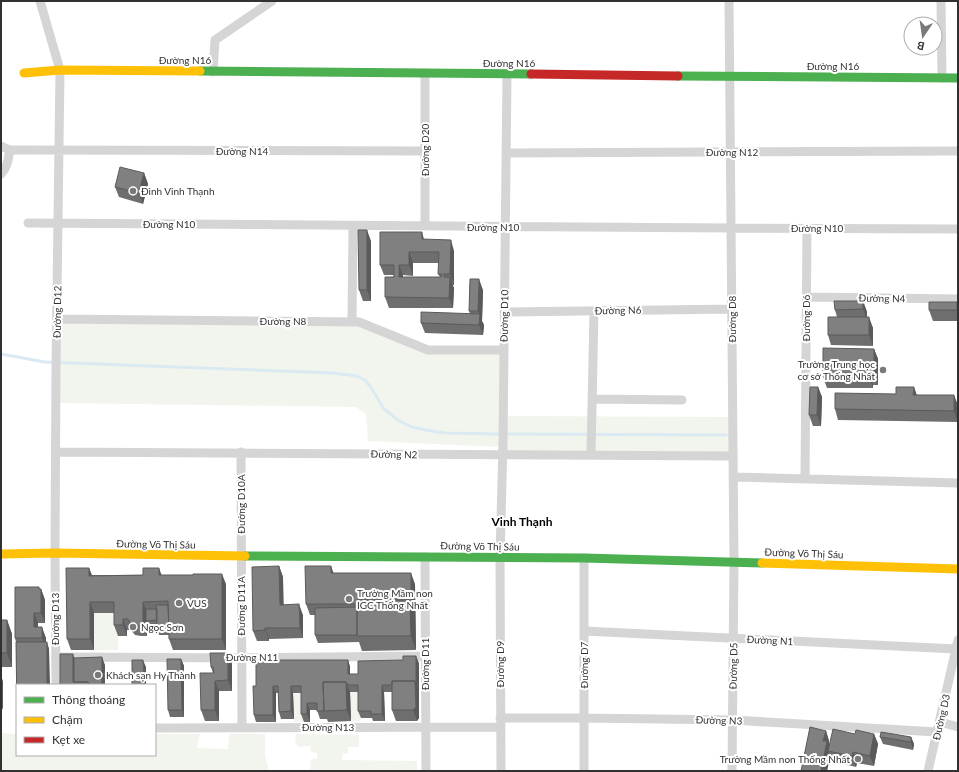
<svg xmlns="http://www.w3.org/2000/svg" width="959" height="772" font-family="Lato,sans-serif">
<rect width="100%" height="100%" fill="#fff"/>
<path fill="#f2f5ed" d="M60,323L359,325L428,353H500L499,447L368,441L366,414L356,407L60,403Z
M507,416L731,417V453L506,456Z
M94,613H118V650H94Z
M350,692H361V721H351Z
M293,693H303L304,722H294Z
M1,733L17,734V755H155V734H200L197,748L228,749L229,734H265V756L269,771H1Z
M296,734L359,735V747H348V754L343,753L342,760L417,761V771H310L311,759H317V753L311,752L310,746L299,747L295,743Z"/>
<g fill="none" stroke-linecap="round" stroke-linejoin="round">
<path stroke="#dbeaf2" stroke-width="3" d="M1,354L45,362L333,373L357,376L365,380L370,386L384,409L399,421L412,427L436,432L446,433L499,434L726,435"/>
<path stroke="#d5d5d5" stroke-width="9" d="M40,1L60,70L56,368L55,553L56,685
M729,1L734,562L732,771
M941,1L942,78
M213,72L215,40L272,1
M425,73V226
M1,146L10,150H16L425,151
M506,153L958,151
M1,174C8,167 8,159 10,150
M28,223L731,228L958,229
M806,297L958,299
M504,312L732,309
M57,319L359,322L428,350H504
M352,322L353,226
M592,399L682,400
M56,452L733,456
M241,452L242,728
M591,455L594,311
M733,477L958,483
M805,479L807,228
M425,557L426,771
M584,558V771
M584,631L956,649
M62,657L241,658L425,656
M500,718H584L732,720L937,732
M940,722L958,727
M155,728L500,727
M501,771L500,558L503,443L507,74
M928,771L958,640"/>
<path stroke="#4caf50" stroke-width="9" d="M200,71L531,74
M678,76L958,78
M245,556L584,558L762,563"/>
<path stroke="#ffc107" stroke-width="9" d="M24,73L60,70L200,71
M1,554L55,553L245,556
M762,563L958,569"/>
<path stroke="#c62828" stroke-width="9" d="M531,74L678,76"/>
</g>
<path fill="#6e6e6e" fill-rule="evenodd" d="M144,173L148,184L143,204L119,197L115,187Z
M424,239L454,251V285H452L454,288L453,308H389L385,297L394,275H384L380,265ZM413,263H439L438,274L440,277H403V275L413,276Z
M371,241V301H363L359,290Z
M483,290L482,321L484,325L483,335L425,333L421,323L470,314L469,311Z
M863,301L867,312V317L873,328V346L831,345L828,335L837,317L835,310Z
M957,302L958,305V321H933L929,310Z
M874,349L878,359V385H873V388H827L823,377Z
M818,387L822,397L821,426H813L809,415Z
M916,395H954L958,422L838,420L835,409Z
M279,566L283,577V604L303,615V638L269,639V641H257L253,631Z
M89,568L92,575H162L226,584V650H173L169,639V635H159L157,628V624H147V636H141L135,635L131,630H127V636H118L114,625V613H94V650H71L67,639Z
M334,573L415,584L416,650L362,651L359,642L318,643L315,635V615H310L306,604Z
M39,587V589H41L45,600V623H38V627L46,638V642L49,649L17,685V716L16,642L15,638Z
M1,619V620H7L12,634V667H1Z
M228,653L232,664V691H219V721H205L201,710L213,673L211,667Z
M181,659L184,666V717H170L168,710Z
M348,660L350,667V674H358L419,663V718L417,721H396L392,710V692H384L385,721H373L372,718H361L358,711V692H350L351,721L328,722L327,719H320L317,710H310V722H304L301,714V693H293L294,719H281L279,712V693H276V722H256L254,715L256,686Z
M826,731L829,741V746L855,734H874L878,744L874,766L857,763L856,767L832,761L830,757L827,771H801Z
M880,737H911L914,744L913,750L883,744Z"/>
<path fill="#5a5a5a" d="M144,173L148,184L143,204L139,193Z
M367,230L371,241V301L367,290Z
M422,232L425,243L422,239Z
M451,240L454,251V285L450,274Z
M409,252L413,263V276L409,265Z
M399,265L403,275V288L399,277Z
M450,277L454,288L453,308L449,298Z
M479,279L483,290L482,321L484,325L483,335L479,325L480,315L478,311Z
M863,301L867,312V320L863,309Z
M869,317L873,328V346L869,335Z
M874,349L878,359V385L874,374Z
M869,374L873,385V388L869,377Z
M818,387L822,397L821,426L817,415Z
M914,387L918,398L913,395Z
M954,395L958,405V422L954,411Z
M279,566L283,577L284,615L280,605Z
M331,566L335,577L331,573Z
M89,568L93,579L89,576Z
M159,568L163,579L159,575Z
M411,573L415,584L416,650L411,636L410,600Z
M222,574L226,584V650L222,639Z
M39,587L41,593V589L45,600V623L41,613Z
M90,602L94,613V650L90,639Z
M143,602L147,612L146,621L147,624V636L143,626Z
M299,604L303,615V638L300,628Z
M34,613L38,623V638L34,627Z
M123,619L127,630V636L123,625Z
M7,620L12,634V667L7,653Z
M42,627L46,638V649L42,638Z
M265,628L269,639V641L265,630Z
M47,642L49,649L50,685H47Z
M228,653L232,664V691L228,680Z
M73,654L77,665V685L73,682Z
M416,656L419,663V718L417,721L413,710Z
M102,657L105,665V685H102Z
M181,659L184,666V717L182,710Z
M143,660L146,667V685H144Z
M348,660L350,667V681L348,674Z
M1,676L3,681V710L1,705Z
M215,681L219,691V721L215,710Z
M346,682L350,692L351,721L347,710Z
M382,685L384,692L385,721L382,714Z
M273,686L276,693V722L273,715Z
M291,686L293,693L294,719L291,711Z
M155,696V697L156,710L155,708Z
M307,703L310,710V722L307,714Z
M826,731L829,741V745L831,751H828L830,757L827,771H821L823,741Z
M874,734L878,744L874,766L870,756Z
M911,737L914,744L913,750L911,742Z
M853,752L857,763L856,767L852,756Z"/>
<path fill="#808080" stroke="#5a5a5a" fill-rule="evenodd" d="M120,167L144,173L139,193L115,187Z
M358,230H367V290H359Z
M380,232H422V239L451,240L450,274H444V277H450L449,298L385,297V277H394V265H380ZM409,252H439L438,274H442L441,277H399V265H409Z
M470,279H479L478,311H469Z
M834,301H863V309L835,310Z
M929,302H957V310H929Z
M421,312L480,314L479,325L421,323Z
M828,317H869V335H828Z
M823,348L874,349V374H869V377H823Z
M810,387H818L817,415H809Z
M896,387H914L913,395H954V411L835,409V393L896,394Z
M279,566L280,605L299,604L300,628H265V630L253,631L252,567Z
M305,566H331V573H411V603L410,600H357V604H306Z
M66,568H89V576L143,575V568H159V575H193V574H222V639H169L168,601L143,602V626H137L131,624L128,619H123V625H114V602H90V639H67Z
M15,587H39V589H41V613H34V627H42V638H15Z
M357,600H410L411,636H357Z
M156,605H168L169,628H157Z
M357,607V635H315V608Z
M146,609H157V620L146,621Z
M1,620H7V653H1Z
M16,642H47V685H17V715Z
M210,653H228V680L215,681V710H201L200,673H214L213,667H211Z
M60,654H73V682H88V685H60Z
M403,656H416V685L415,681H392V685H382V714H371V711H358V685H348L346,682H323L324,711H317V703H307V714H301V686H291V711L279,712L278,686H273V715H254L253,686H256V662H266V660H348V674H358V661L403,660Z
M102,657V685H89L88,682H74V658Z
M167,659H181L182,710H168Z
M132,660H143L144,685H118H132Z
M392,681H415L416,707L413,710H392Z
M323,682H346L347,710L324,711Z
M810,727L826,731L823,741H827L821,771H801Z
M833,729L855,734L856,730L874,734L870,756L853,752L852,756L828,751Z
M881,732L911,737V742L880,737Z"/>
<g fill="#797979" stroke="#fff" stroke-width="1.5">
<circle cx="133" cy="191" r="4"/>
<circle cx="883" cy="370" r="4"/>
<circle cx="349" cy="599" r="4"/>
<circle cx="179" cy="603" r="4"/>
<circle cx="133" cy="627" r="4"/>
<circle cx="98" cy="675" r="4"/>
<circle cx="858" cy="759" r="4"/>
</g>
<g text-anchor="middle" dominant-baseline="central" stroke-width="4" stroke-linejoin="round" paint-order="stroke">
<g font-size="10" fill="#313131" stroke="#fff">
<text x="185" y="60">Đường N16</text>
<text x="509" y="63">Đường N16</text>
<text x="833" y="66">Đường N16</text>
<text transform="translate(425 150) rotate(-90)">Đường D20</text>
<text x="242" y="151">Đường N14</text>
<text x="732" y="152">Đường N12</text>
<text x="169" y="224">Đường N10</text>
<text x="493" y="227">Đường N10</text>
<text x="817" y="228">Đường N10</text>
<text transform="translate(882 298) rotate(1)">Đường N4</text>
<text transform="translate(618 310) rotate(-1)">Đường N6</text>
<text transform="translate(57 312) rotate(-89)">Đường D12</text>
<text transform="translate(504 316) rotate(-89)">Đường D10</text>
<text transform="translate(806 318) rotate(-90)">Đường D6</text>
<text transform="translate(732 319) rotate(-90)">Đường D8</text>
<text x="283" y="321">Đường N8</text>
<text transform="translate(394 454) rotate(1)">Đường N2</text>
<text transform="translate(241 504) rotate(-90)">Đường D10A</text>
<text transform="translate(156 544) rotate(1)">Đường Võ Thị Sáu</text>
<text transform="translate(480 546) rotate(1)">Đường Võ Thị Sáu</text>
<text transform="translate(804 553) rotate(2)">Đường Võ Thị Sáu</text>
<text transform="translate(241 606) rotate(-90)">Đường D11A</text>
<text transform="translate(55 619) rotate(-90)">Đường D13</text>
<text transform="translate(770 640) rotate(3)">Đường N1</text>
<text x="252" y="657">Đường N11</text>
<text transform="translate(425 664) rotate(-90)">Đường D11</text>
<text transform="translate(500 664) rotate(-90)">Đường D9</text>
<text transform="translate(584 665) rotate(-90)">Đường D7</text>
<text transform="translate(733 666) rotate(-89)">Đường D5</text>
<text transform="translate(941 717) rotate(-77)">Đường D3</text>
<text transform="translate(719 720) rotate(2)">Đường N3</text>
<text x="328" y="727">Đường N13</text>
</g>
<g font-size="10" fill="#313131" stroke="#fff" text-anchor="start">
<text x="141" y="191">Đình Vinh Thạnh</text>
<text x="875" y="364" text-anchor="end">Trường Trung học<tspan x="875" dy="12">cơ sở Thống Nhất</tspan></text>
<text x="357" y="593">Trường Mầm non<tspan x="357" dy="12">IGC Thống Nhất</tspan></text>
<text x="187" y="603">VUS</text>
<text x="141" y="627">Ngọc Sơn</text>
<text x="106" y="675">Khách sạn Hy Thành</text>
<text x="850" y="759" text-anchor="end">Trường Mầm non Thống Nhất</text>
</g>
<g font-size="12" font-weight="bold" fill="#000" stroke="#fff">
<text x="522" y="521">Vinh Thạnh</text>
</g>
</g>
<rect width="959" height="772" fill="none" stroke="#313131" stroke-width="4"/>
<rect x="16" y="684" width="140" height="72" fill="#ffffff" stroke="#adadad"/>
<rect x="24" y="697" width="20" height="6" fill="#4caf50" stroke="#adadad"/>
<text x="52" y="704" font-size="12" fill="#313131">Thông thoáng</text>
<rect x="24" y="717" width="20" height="6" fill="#ffc107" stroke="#adadad"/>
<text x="52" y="724" font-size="12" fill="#313131">Chậm</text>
<rect x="24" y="737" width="20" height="6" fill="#c62828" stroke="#adadad"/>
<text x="52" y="744" font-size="12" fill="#313131">Kẹt xe</text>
<g transform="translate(923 36) rotate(193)"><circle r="19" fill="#ffffff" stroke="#adadad"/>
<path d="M0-3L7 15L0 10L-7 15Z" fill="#797979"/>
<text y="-6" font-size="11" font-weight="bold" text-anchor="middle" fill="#313131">B</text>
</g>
</svg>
